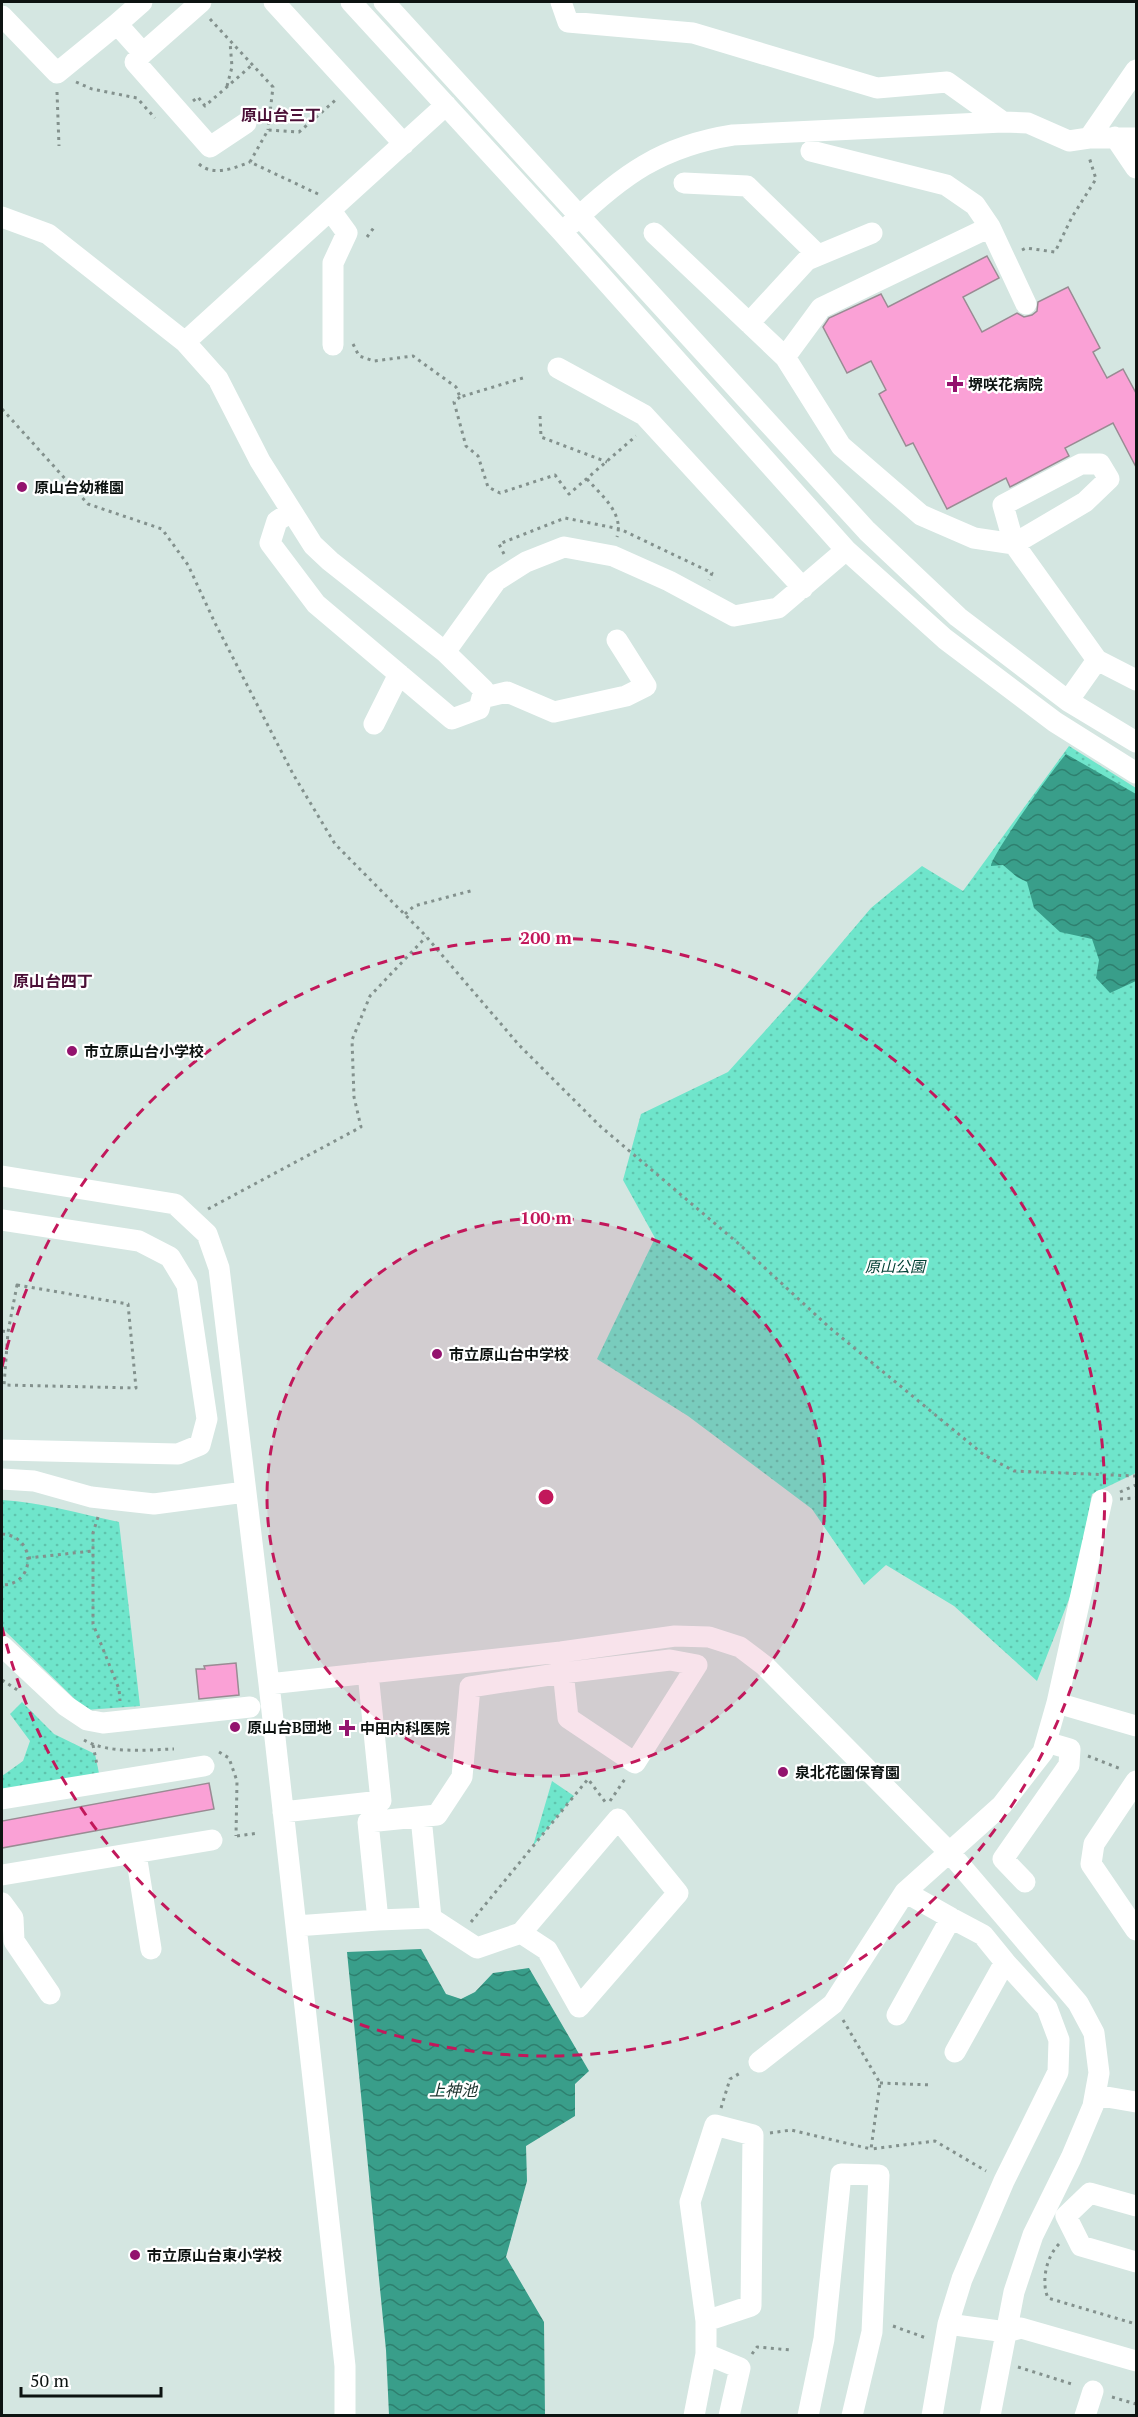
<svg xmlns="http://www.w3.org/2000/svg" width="1138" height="2417" font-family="'PT Serif','Noto Sans JP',serif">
<defs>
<pattern id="grass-dots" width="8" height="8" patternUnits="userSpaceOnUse" patternTransform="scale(1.5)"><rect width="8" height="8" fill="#6fe5cb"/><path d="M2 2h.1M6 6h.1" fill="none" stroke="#5fc4ad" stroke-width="1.8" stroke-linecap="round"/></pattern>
<pattern id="water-waves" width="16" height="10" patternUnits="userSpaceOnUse" patternTransform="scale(1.5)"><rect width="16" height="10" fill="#399e8a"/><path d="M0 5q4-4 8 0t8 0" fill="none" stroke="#2e806f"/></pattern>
</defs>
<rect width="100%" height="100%" fill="#d4e6e1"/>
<path fill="url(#grass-dots)" d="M1069,746L1136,788V1473L1092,1494L1075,1584L1037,1681L954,1606L886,1565L864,1585L812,1509L688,1416L597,1359L655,1238L623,1180L641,1114L728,1072L799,993L871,908L922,866L963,891Z
M2,1500C41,1502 80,1514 119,1522L140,1706L86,1710L2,1628Z
M22,1702L54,1734L95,1754L101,1783L2,1799V1776L23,1761L30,1741L10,1714Z
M552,1781L574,1796L533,1846Z"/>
<path fill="url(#water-waves)" d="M1066,754L1136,794V981L1110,993L1096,978L1099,960L1092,939L1060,932L1034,908L1027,882L1017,877L1003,865L991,866C991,856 1055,766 1066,754Z
M421,1949L446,1994L461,1999L475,1992L493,1973L529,1968L589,2071L575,2084V2116L526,2146L527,2181L506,2257L544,2322L545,2415H389L386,2350L347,1952Z"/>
<path fill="#faa1d6" stroke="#998b93" stroke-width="1.5" d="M987,256L999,278L963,297L982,332L1017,313L1024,317L1032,315L1037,311L1038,302L1068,287L1100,348L1093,352L1107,378L1123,369L1137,395V469L1113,423L1065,448L1069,456L1010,487L1006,478L947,509L913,443L906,446L879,394L886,390L871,361L847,373L823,327L829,318L881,294L888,307Z
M236,1663L239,1695L199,1699L196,1669H205L204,1666Z
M209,1783L214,1809L2,1848V1821Z"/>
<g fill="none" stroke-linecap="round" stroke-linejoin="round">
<path stroke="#83918d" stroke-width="3" stroke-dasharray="3 4.5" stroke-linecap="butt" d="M210,19L273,87L268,130
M76,82L92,89L137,98L155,118
M227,86L232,67L230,42
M57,92L59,146
M193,101L198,97L205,106L252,65
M199,164C214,177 234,168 250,162
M318,194L250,162L268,130L299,132L338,98
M367,237L375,226
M1022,250L1026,248L1055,252L1072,217L1096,179L1089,157
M353,344L359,356L374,361L413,356L456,387L460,397L523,378
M460,397L454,402L466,446L478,456L488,487L500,493L555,475L569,494L636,436
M2,409L88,504L162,529L188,565L215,623L293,774L335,844L424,934L519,1045L600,1126L739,1244L830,1328L984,1455L1014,1471L1136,1476
M540,416L541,437L607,462
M587,479C602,496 624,513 617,537
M504,554L499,544L565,518L620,529L712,573L709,580
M405,914L414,906L474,890
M208,1209L361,1127L354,1097L352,1040L370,996L426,937
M17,1285L128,1304L136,1388L4,1385L8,1332Z
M2,1331L8,1332
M1120,1492L1136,1485
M1120,1499L1136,1498
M98,1517L93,1533V1624L119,1689L120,1701
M2,1534C37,1536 36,1585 2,1585
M28,1558L92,1551
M2,1680L19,1691
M84,1740C108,1754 146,1750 174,1749
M93,1745L97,1765
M219,1752L229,1758L237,1781L236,1836
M1088,1756L1121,1769
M610,1801L625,1779
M237,1836L259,1833
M471,1922L588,1779L606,1803
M843,2020L880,2083L871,2149L935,2141L986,2171
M880,2083L932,2085
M721,2108L730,2079L742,2072
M770,2133L791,2130L871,2149
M1059,2244C1046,2257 1041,2282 1048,2298L1136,2324
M893,2326L926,2338
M752,2354L757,2347L791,2350
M1018,2367L1075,2385
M1112,2397L1136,2404"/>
<path stroke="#fff" stroke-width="21" d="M142,2L117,24L143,53L201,2
M274,2L404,144
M351,2L562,232L846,550L945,639L1055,722L1136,773
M384,2L867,531L958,617L1068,701L1136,742
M561,2L568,22L693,33L877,88L947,82L1003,122
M2,16L57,73L117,24
M143,53L135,62L210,147L246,123
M1115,137L1136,168
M1089,138L1136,70
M811,151L946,185L975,205L990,227L1026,304
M684,183L747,186L818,255
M331,211L347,233L333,263V345
M2,217L48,234L185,342L218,379L260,461L313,545L330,561L445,652L484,690L479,709L452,719L316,604L270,543L277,521L291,512
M571,224C622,175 662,146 733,135L1003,122L1028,123L1069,141L1089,138H1136
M654,233L785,357L841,446L921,515L974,538L1014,544L1085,502L1109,479L1100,464H1081L1003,505L1014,544L1097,660
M749,323L807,260L872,233
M185,342L446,105
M785,357L821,308L990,227
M558,368L644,415L803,588
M445,652L496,581L526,562L564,547L613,556L669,581L734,616L778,608L846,550
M482,698L507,692L554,712L626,696L646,686L617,640
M1068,701L1097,660L1136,680
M374,724L399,674
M2,1176L175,1204L207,1234L219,1268L269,1684L345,2366V2416
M2,1220L139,1241L170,1257L187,1285L207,1419L200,1445L178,1454L2,1450
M2,1479L34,1481L91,1497L154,1504L245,1492
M2,1646L66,1706L87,1720L103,1723L250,1707
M269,1684L561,1652L675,1636L709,1637L740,1647L765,1666L950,1853L1078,2003L1094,2033L1099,2073L1093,2106L1071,2158L1033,2235L1014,2292L990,2416
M1057,1703L1136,1726
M1136,1781L1094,1844L1091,1864L1136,1930
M2,1799L204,1766
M283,1812L381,1801L368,1673
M421,1817L431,1918L378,1920L368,1822L437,1815L462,1777L470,1687L563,1673L670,1660L697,1665L635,1763L568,1718L561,1652
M618,1819L678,1893L579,2007L547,1950L521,1933Z
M136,1854L151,1949
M2,1875L212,1840
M1025,1882L1003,1859L1069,1765L1070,1749L1046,1742
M2,1903L13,1918L14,1941L50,1994
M431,1918L477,1948L521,1933
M951,1918L983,1935L1005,1962L955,2052
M296,1926L378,1920
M1005,1962L1047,2008L1059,2040L1058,2072L1004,2181L962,2279L948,2324L1006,2332L1021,2328L1136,2361
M897,2015L951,1918L905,1892
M759,2062L833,2004L905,1892L1002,1805L1043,1752L1057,1703L1102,1500
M1095,2095L1136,2102
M1136,2206L1090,2193L1066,2216L1081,2246L1136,2262
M706,2354L740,2368L729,2416
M694,2416L706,2354V2321L690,2202L715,2125L753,2135L751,2306L706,2321
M808,2416L824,2339L841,2174L879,2175L872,2332L852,2416
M932,2416L948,2324
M1085,2416L1093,2391"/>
</g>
<circle cx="546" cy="1497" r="279" fill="#c2185b" fill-opacity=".12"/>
<g fill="none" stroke="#c2185b" stroke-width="3" stroke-dasharray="10 8">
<circle cx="546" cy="1497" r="279"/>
<path d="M2 1367A559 559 0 1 1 2 1627"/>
</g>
<g fill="#93136e" stroke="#fff" stroke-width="2">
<path d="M952 375h6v6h6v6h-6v6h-6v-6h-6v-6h6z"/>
<circle cx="22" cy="487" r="6"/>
<circle cx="72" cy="1051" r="6"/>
<circle cx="437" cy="1354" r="6"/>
<circle cx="235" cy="1727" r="6"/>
<path d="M344 1719h6v6h6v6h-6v6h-6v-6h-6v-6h6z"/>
<circle cx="783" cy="1772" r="6"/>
<circle cx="135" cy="2255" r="6"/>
</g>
<g text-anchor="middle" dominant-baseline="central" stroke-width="4.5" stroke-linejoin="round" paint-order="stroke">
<g font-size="15" font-weight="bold" fill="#0d1311" stroke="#fff" text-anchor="start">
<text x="968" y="384">堺咲花病院</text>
<text x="34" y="487">原山台幼稚園</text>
<text x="84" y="1051">市立原山台小学校</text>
<text x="449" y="1354">市立原山台中学校</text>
<text x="247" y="1727">原山台B団地</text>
<text x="360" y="1728">中田内科医院</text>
<text x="795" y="1772">泉北花園保育園</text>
<text x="147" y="2255">市立原山台東小学校</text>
</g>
<g font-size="15" font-style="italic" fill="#024136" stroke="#fff">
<text x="895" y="1266">原山公園</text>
</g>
<g font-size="16" font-weight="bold" fill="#4b1037" stroke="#fff">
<text x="281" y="115">原山台三丁</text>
<text x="53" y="981">原山台四丁</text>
</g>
<g font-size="16" font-style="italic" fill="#1a302b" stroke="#fff">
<text x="453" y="2090">上神池</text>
</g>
</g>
<circle cx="546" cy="1497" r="9" fill="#c2185b" stroke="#fff" stroke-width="3"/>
<g font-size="18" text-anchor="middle" font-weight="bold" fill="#c2185b" stroke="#fff" stroke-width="4.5" stroke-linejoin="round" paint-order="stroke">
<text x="546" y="944">200 m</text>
<text x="546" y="1224">100 m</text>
</g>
<rect width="1138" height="2417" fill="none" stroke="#0d1311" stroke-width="6"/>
<path d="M21 2387v9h140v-9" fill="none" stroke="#0d1311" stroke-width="3"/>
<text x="30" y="2387" font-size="18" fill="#0d1311" stroke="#ffffff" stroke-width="4.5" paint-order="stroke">50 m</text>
</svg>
